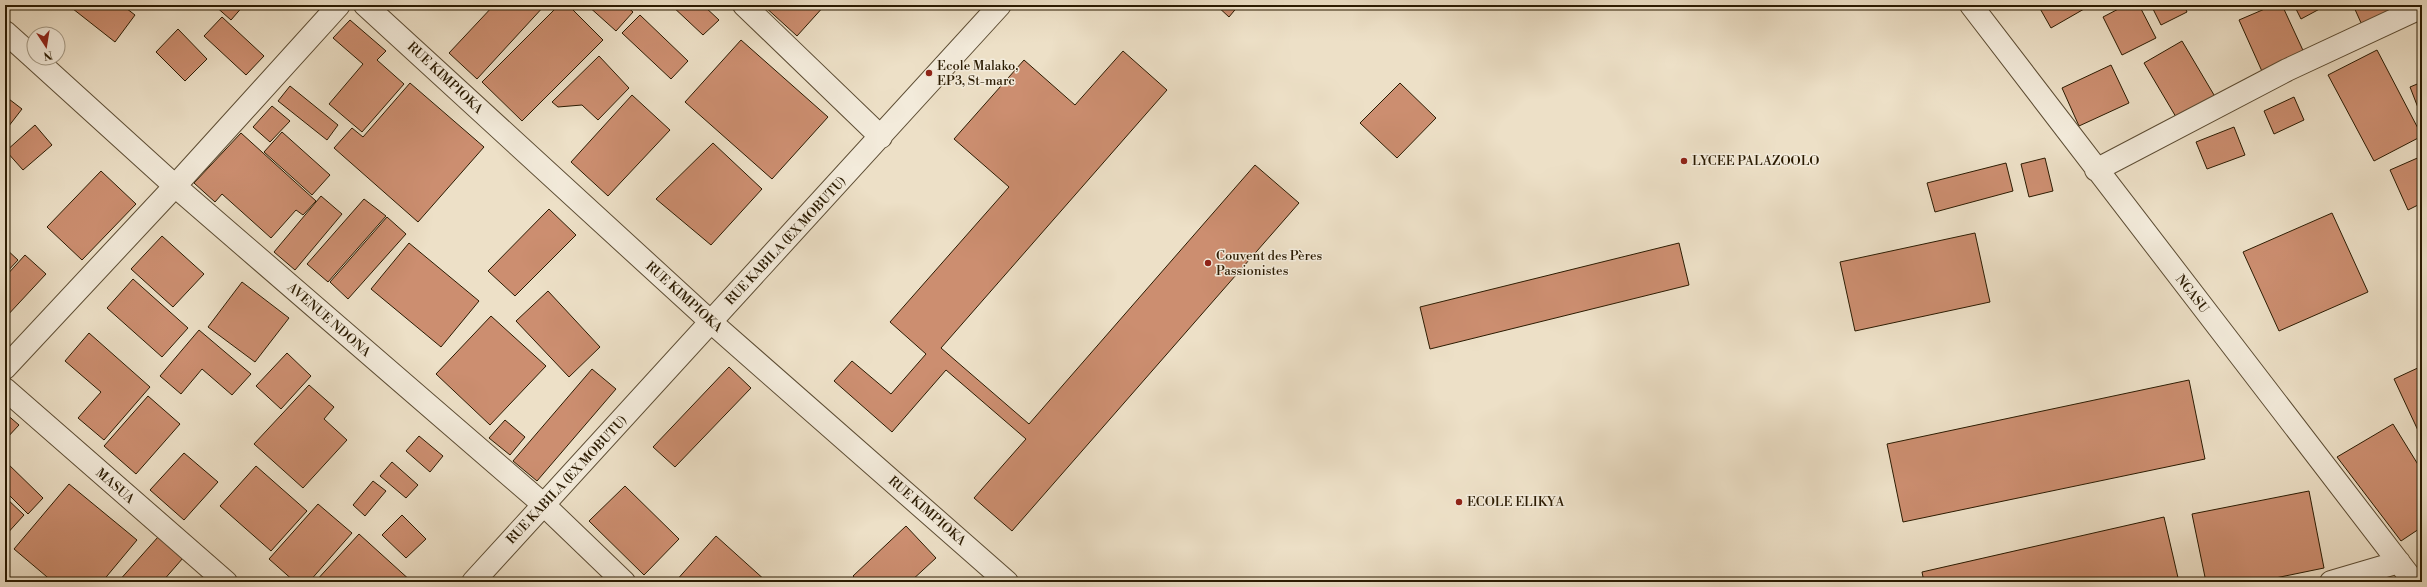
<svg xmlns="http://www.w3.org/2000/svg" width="2427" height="587" font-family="'Libre Bodoni',serif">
<rect width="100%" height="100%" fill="#ede0c7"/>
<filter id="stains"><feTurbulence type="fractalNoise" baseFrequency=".005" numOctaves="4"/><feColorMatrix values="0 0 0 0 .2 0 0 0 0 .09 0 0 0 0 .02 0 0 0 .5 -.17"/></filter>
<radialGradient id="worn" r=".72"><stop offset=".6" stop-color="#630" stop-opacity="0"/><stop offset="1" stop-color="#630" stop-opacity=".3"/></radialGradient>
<path fill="#cc8e70" stroke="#2b1b02" d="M68,5H122L135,15L115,42Z
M214,5H244L231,20Z
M494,5H545L477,79L449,53Z
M559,5H568L603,40L522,121L482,82Z
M587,5H625L633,12L616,31Z
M671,5H703L719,20L703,35Z
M763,5H825L797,36Z
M1216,5H1239L1229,17Z
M2038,5H2091L2051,28Z
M2126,5H2139L2156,38L2122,55L2103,17Z
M2151,5H2184L2187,12L2161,25Z
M2274,5H2282L2307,59L2265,78L2239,20Z
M2294,5H2327L2301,19Z
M2353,5H2404L2362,25Z
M640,15L688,61L671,79L622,33Z
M222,17L264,56L246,75L204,36Z
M350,20L386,51L377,60L404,84L362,132L329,104L363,64L333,38Z
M178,29L207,59L185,81L156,52Z
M741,40L828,117L772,179L685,102Z
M2182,41L2217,100L2179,122L2144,63Z
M2377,50L2422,136L2374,161L2328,75Z
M1123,51L1167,90L941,348L1029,424L1255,165L1299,203L1012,531L974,498L1026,439L946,370L892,432L834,381L852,361L891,394L926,354L890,322L1009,187L954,139L1024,60L1075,105Z
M599,56L629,88L598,120L582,105L558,107L552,102Z
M2111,65L2129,103L2079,126L2062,88Z
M2422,82V118L2410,87Z
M410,83L484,147L418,222L334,148L352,128L363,137Z
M1400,83L1436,118L1397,158L1360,123Z
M290,86L338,125L327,140L278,101Z
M632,95L670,130L608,196L571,162Z
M5,96L22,109L5,131Z
M2294,97L2304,120L2274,134L2264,111Z
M272,106L290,121L270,142L253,127Z
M35,125L52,145L23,170L6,151Z
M2234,127L2245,155L2207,169L2196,142Z
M282,132L330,175L312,195L264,152Z
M241,133L316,201L303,215L296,210L271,238L222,194L215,202L194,183Z
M713,143L762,189L711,245L656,199Z
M2422,156V203L2408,210L2390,170Z
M2045,158L2053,191L2029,197L2021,164Z
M2006,163L2013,191L1935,212L1927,183Z
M101,171L136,204L82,260L47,227Z
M321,196L342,214L295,270L274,252Z
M364,199L386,216L328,282L307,264Z
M549,209L576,235L515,296L488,271Z
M2332,213L2368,292L2279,331L2243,252Z
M387,217L406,234L348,299L330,282Z
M1975,233L1990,302L1855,331L1840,262Z
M162,236L204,274L173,307L131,269Z
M409,243L479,301L441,347L371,289Z
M1679,243L1689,285L1430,349L1420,307Z
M5,248L18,260L5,274Z
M25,255L46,274L5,318V277Z
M133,279L188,328L162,357L107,308Z
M242,282L289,318L255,362L208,327Z
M548,291L600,347L569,377L516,321Z
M491,316L546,366L490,425L436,374Z
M199,330L251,374L232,395L202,369L181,394L160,376Z
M89,333L150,387L104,440L78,418L101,392L65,361Z
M287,353L311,376L281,409L256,386Z
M2422,366V439L2394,379Z
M729,367L751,388L675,467L653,447Z
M592,369L616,389L537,481L513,461Z
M2189,380L2205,459L1903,522L1887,444Z
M309,385L334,407L324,419L347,440L303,488L254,444Z
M148,396L180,424L136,474L104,446Z
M5,413L19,425L5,440Z
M505,420L525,437L510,455L489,438Z
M2393,424L2422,471V527L2401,541L2337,457Z
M419,436L443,456L430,472L406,451Z
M184,453L218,482L184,520L150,490Z
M5,461L43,498L28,514L5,491Z
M392,462L418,485L406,498L380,476Z
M256,466L307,511L271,551L220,506Z
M373,481L386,491L365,516L353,505Z
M69,484L137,540L102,582H53L14,549Z
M625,486L679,539L644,575L589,521Z
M2309,491L2324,568L2256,582H2206L2192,514Z
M5,497L24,515L5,536Z
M318,504L352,533L309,582H295L269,559Z
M402,515L426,539L406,558L382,535Z
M2164,517L2179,582H1924L1922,572Z
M906,526L936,558L910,582H859L853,576Z
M359,534L412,582H315Z
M716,536L767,582H675Z
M158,537L183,558L162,582H118Z"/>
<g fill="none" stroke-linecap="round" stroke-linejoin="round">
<g stroke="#5c4c33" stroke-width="24">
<path id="street" d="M365,5L711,322L1007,582
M744,5L881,137
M1971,5L2414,582
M5,32L34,58
M34,58L175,186L544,505L624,582
M2096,170L2287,70L2422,7
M5,368L175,186L339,5
M5,389L226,582
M473,582L1000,5
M2331,582L2399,562"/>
</g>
<use href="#street" stroke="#f3ebdb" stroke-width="22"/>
</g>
<g fill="#8f2418" stroke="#f3ebdb" stroke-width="1.5">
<circle cx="929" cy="73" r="4"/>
<circle cx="1684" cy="161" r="4"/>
<circle cx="1208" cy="263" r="4"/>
<circle cx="1459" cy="502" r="4"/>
</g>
<g text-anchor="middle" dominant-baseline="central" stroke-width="3" stroke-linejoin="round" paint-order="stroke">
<g font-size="13" fill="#2b1b02" stroke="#f3ebdb" text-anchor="start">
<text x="937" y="66">Ecole Malako,<tspan x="937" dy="15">EP3, St-marc</tspan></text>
<text x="1692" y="161">LYCEE PALAZOOLO</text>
<text x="1216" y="256">Couvent des Pères<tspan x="1216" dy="15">Passionistes</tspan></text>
<text x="1467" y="502">ECOLE ELIKYA</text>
</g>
<g font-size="13" fill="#2b1b02" stroke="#f3ebdb">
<text transform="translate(445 78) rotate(43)">RUE KIMPIOKA</text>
<text transform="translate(786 241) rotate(-47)">RUE KABILA (EX MOBUTU)</text>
<text transform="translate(2192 294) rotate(52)">NGASU</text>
<text transform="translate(684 297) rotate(42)">RUE KIMPIOKA</text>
<text transform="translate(329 320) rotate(41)">AVENUE NDONA</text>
<text transform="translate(567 480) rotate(-47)">RUE KABILA (EX MOBUTU)</text>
<text transform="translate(115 486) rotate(41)">MASUA</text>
<text transform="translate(927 511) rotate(41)">RUE KIMPIOKA</text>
</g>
</g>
<rect width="2427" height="587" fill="none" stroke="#ede0c7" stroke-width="20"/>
<rect x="6" y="6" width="2415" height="575" fill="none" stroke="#2b1b02" stroke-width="2"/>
<rect x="10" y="10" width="2407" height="567" fill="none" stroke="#2b1b02"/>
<g transform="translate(46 46) rotate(168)"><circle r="19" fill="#f3ebdb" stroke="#a39884"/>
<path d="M0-3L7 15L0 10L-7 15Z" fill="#8f2418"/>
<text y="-6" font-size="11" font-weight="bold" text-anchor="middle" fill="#2b1b02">N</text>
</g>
<rect width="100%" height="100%" filter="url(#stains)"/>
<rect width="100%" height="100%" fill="url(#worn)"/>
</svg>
